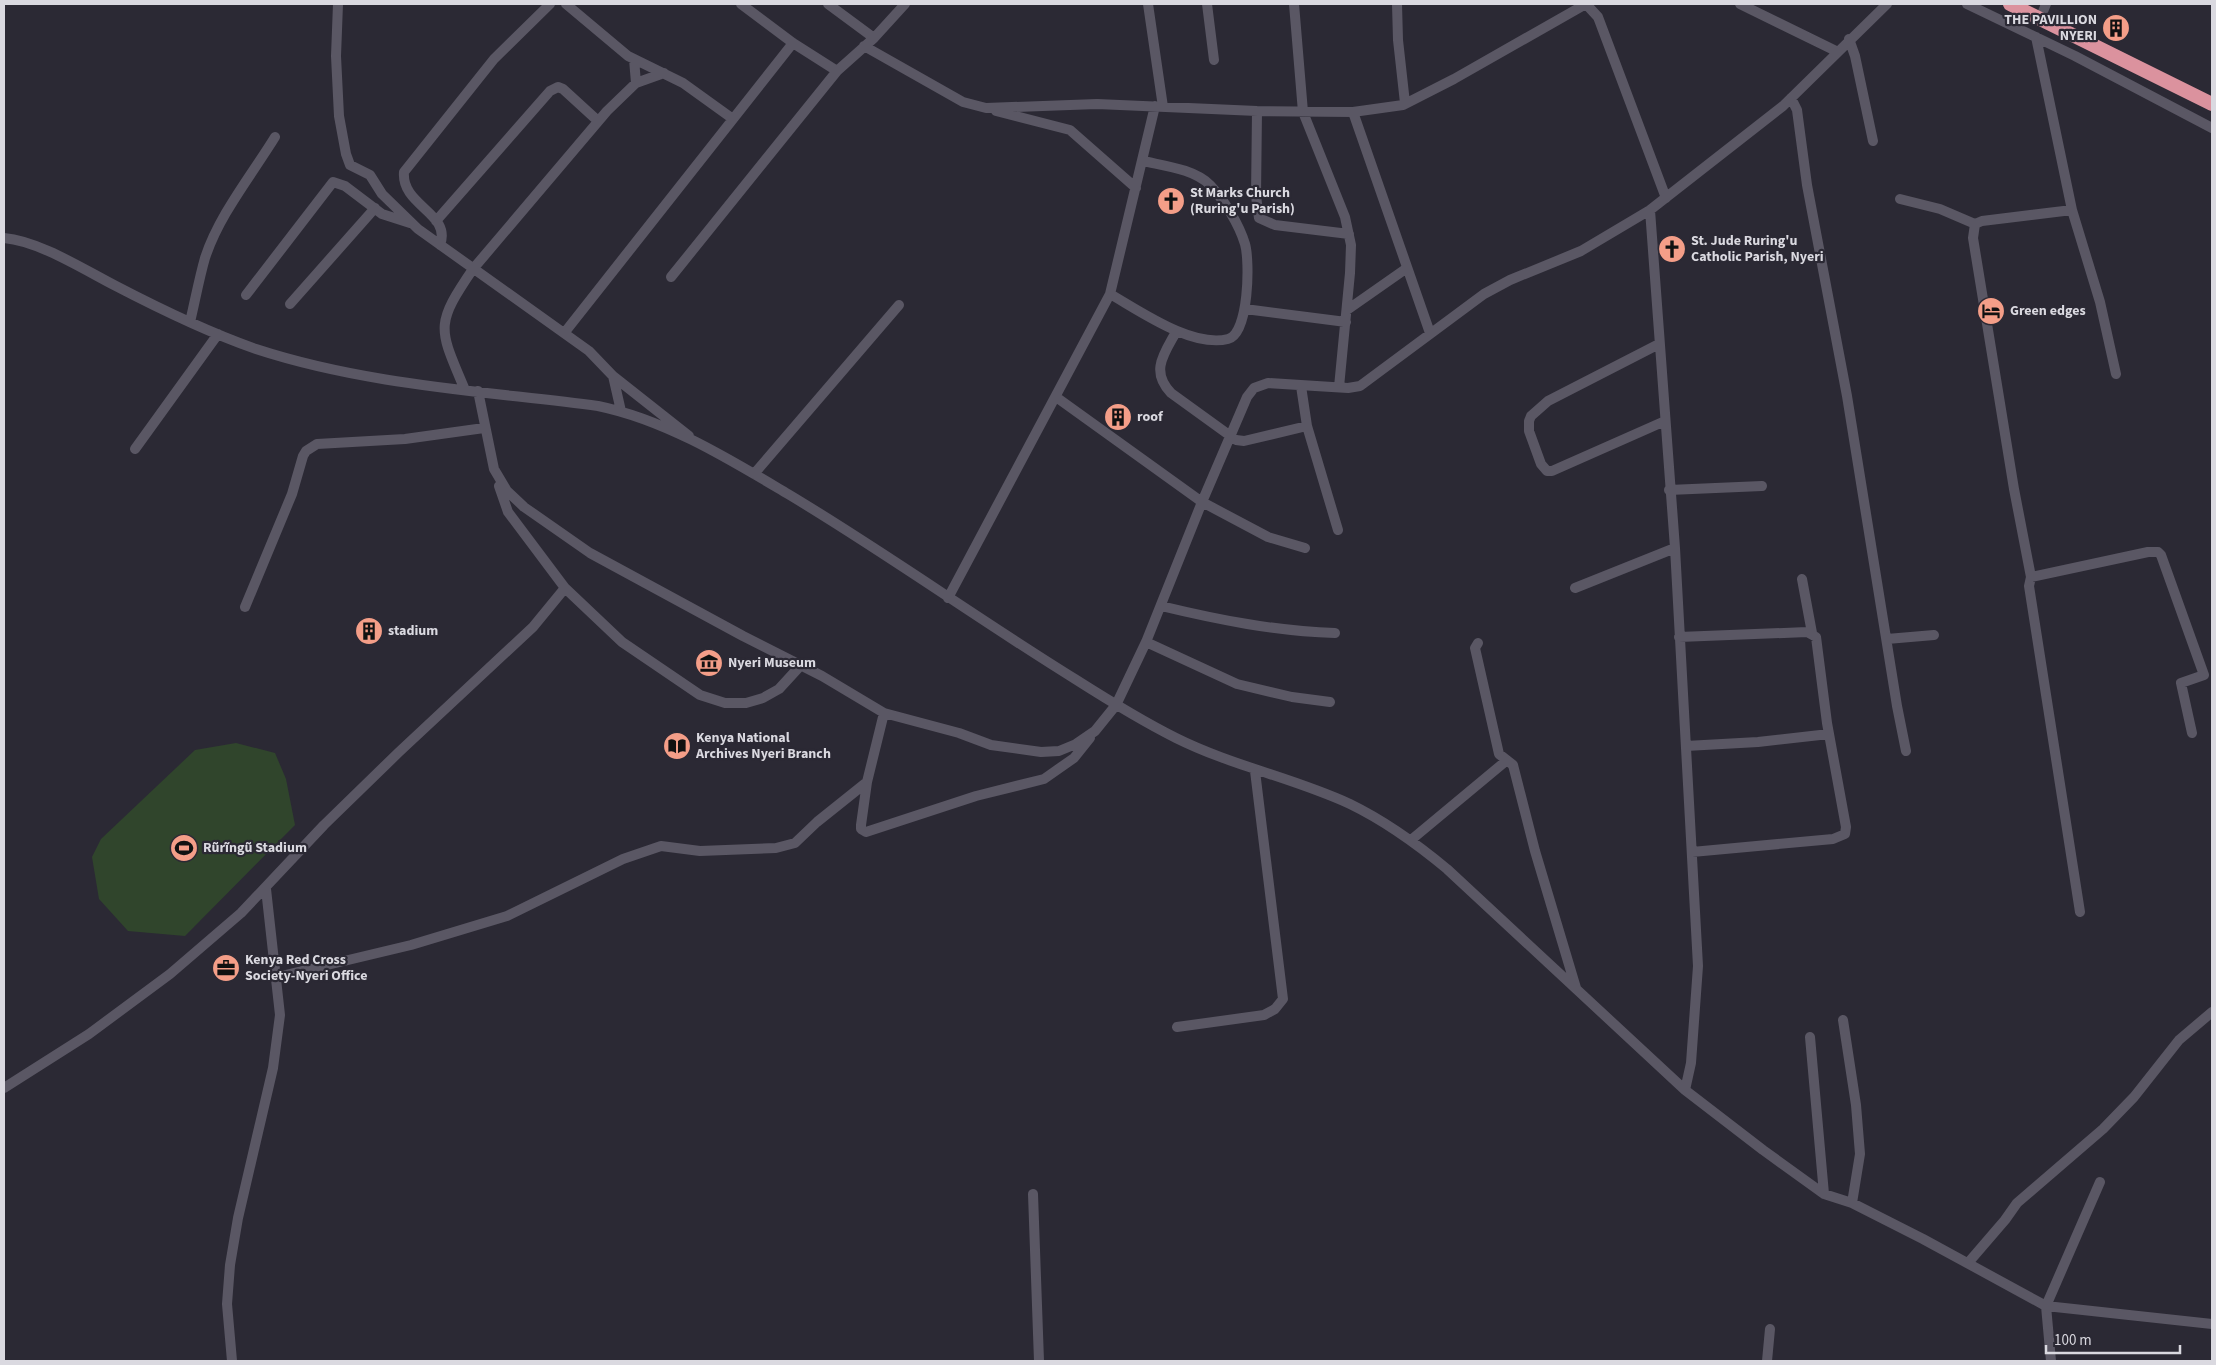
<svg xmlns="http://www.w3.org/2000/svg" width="2216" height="1365" font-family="'Source Sans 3',sans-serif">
<rect width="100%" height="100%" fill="#2b2934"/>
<path fill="#30452c" d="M236,743L275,753L286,779L295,825L185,936L128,931L99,899L92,857L101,839L195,750Z"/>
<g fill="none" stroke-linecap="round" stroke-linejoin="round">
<path stroke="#5a5764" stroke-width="10" d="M338,4L336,56L339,116L346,154L350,165L370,175L382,194L418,229L589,351L613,376L621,411
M566,4L628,56L683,83L733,119
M741,4L793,43L837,71L874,38L905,4
M828,4L874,38
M1148,4L1163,107
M1207,4L1214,60
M1294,4L1303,112L1345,217L1351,245L1350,273L1339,387
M1397,4L1398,40L1405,103
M1586,4L1598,17L1666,198
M1740,4L1836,51
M1967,4L2075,56L2212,128
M2040,19L2046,4
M2036,37L2072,210L2100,302L2116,374
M1849,39L1855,56L1873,141
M864,46L963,102L986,108L1097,104L1257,111L1353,112L1403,105L1454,79L1586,4
M634,59L636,83
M1791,98L1797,110L1807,185L1847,396L1897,706L1906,751
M996,111L1070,130L1136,188
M1257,111L1256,196L1259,218L1275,225L1349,234
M1353,112L1430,333
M1900,199L1940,209L1975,224
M1650,210L1675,548L1698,966L1691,1063L1685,1090
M2072,210L1982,221L1975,224L1973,238L2014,489L2031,577L2029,586L2080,912
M436,221L550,91L558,87L563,89L598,121
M4,238C39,241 83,269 114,285C160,309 207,332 256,349C366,385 483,391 598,406C666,420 729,459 788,494C885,552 978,619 1075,679C1108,700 1142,721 1176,738C1232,766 1294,778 1350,804C1385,821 1417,844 1447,869L1685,1090L1763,1150L1824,1194L1852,1203L1923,1239L2046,1306L2051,1361
M440,245C452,213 401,206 404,172L494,59L550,4
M671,277L837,71
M1110,294C1140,311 1192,348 1228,339C1249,334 1250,261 1245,244C1239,224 1224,200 1210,185C1194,169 1165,166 1143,161
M246,295L333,182L345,186L382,214L410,223
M290,304L375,208
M1245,309L1346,322
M1347,310L1407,268
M190,322C195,301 199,279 205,258C219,215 251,176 275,137
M565,332L793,43
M1176,332C1164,354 1150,371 1171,393L1236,440L1244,441L1307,426
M1659,344L1548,401L1531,416L1529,421V431L1541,464L1547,471H1552L1665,421
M613,376L689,436
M1301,386L1307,426L1338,530
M465,390C439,328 434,326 473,269L607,111L636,83L664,73
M478,391L494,469L507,491L524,507L590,553L743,636L822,676L884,713L959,733L991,745L1041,752L1059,751L1076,744L1095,731L1116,705L1146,642L1202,502L1247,397L1254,388L1268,383L1348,388L1360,386L1484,294L1510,280L1581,251L1650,210L1783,106L1887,4
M1056,397L1202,502L1268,537L1305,548
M135,449L218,334
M754,474L899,305
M499,486L508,512L565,588L622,642L700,695L725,703H746L763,698L779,689L801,665
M1669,490L1762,486
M2031,577L2148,552H2158L2161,555L2204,675L2181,683L2192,733
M1802,579L1812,633
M1575,588L1675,548
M948,598L1110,294L1155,106
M1161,606C1219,620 1275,631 1335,633
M245,607L292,494L303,456L306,451L317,444L405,439L484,428
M1679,637L1807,632L1816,637L1827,723L1846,827L1845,834L1833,839L1692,852
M1887,639L1934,635
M1146,642L1237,684L1292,697L1330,702
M1478,643L1475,648L1499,754L1513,765L1535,851L1576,988
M1686,746L1758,742L1829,734
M867,782L861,825V829L866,832L976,796L1044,779L1074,758L1090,738
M1411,840L1506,761
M277,977L411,945L507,916L623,859L661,846L700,851L776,848L795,843L817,822L867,782L884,713
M1843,1020L1856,1105L1860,1154L1852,1203
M1177,1027L1264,1015L1275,1009L1283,999L1255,771
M1810,1037L1824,1194
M4,1088L89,1034L170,974L241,913L324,825L399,752L533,627L565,588
M2100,1182L2046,1306L2212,1324
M1033,1194L1039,1361
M1968,1263L2005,1220L2017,1203L2103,1129L2134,1097L2179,1040L2212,1012
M232,1361L227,1304L230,1265L238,1218L273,1068L280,1015L266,889
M1767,1361L1770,1329"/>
<path stroke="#db929e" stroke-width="14" d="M2010,4L2212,104"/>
</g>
<defs>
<g id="building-disc" transform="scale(1.4375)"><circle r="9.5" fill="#f49e88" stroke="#2b2934"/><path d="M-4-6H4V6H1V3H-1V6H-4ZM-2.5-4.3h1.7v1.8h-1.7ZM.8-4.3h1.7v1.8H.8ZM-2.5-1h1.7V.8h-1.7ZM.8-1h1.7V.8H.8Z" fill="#111"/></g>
<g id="church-disc" transform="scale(1.4375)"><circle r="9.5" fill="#f49e88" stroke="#2b2934"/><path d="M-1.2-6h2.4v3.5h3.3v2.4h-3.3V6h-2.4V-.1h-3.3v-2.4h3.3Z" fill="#111"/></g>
<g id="hotel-disc" transform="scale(1.4375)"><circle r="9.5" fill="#f49e88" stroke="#2b2934"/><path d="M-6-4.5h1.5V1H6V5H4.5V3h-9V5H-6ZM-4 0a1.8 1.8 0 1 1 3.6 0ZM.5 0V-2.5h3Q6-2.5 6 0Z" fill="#111"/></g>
<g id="museum-disc" transform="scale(1.4375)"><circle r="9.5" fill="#f49e88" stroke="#2b2934"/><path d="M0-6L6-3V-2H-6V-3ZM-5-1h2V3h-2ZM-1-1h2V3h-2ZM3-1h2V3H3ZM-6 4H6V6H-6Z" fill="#111"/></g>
<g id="library-disc" transform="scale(1.4375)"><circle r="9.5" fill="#f49e88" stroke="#2b2934"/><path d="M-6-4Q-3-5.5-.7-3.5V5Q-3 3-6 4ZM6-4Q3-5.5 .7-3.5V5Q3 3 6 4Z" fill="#111"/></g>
<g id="stadium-disc" transform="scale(1.4375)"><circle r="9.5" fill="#f49e88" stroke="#2b2934"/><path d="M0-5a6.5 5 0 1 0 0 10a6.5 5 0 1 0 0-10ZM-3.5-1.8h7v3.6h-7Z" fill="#111"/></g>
<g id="office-disc" transform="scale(1.4375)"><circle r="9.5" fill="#f49e88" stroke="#2b2934"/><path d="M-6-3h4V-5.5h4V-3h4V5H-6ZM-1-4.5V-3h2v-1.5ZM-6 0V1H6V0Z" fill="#111"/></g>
</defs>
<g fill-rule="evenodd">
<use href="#building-disc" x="2116" y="28"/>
<use href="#church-disc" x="1171" y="201"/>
<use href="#church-disc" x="1672" y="249"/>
<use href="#hotel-disc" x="1991" y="311"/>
<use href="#building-disc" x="1118" y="417"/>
<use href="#building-disc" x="369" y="631"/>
<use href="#museum-disc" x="709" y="663"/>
<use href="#library-disc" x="677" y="746"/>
<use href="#stadium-disc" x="184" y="848"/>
<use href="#office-disc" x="226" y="968"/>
</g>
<g text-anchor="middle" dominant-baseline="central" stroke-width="4.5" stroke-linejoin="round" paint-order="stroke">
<g font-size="14" font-weight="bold" fill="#dad9e0" stroke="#2b2934" text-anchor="start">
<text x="2097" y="20" text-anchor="end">THE PAVILLION<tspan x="2097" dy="16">NYERI</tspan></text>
<text x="1190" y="193">St Marks Church<tspan x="1190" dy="16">(Ruring'u Parish)</tspan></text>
<text x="1691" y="241">St. Jude Ruring'u<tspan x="1691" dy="16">Catholic Parish, Nyeri</tspan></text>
<text x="2010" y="311">Green edges</text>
<text x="1137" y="417">roof</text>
<text x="388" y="631">stadium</text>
<text x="728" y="663">Nyeri Museum</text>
<text x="696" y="738">Kenya National<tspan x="696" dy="16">Archives Nyeri Branch</tspan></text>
<text x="203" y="848">Rũrĩngũ Stadium</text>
<text x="245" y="960">Kenya Red Cross<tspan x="245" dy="16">Society-Nyeri Office</tspan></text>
</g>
</g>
<rect width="2216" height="1365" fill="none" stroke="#dad9e0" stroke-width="10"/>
<path d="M2046 1345v8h134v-8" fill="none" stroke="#dad9e0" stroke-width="2.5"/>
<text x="2054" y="1345" font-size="15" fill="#dad9e0" stroke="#2b2934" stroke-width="4" paint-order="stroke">100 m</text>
</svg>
